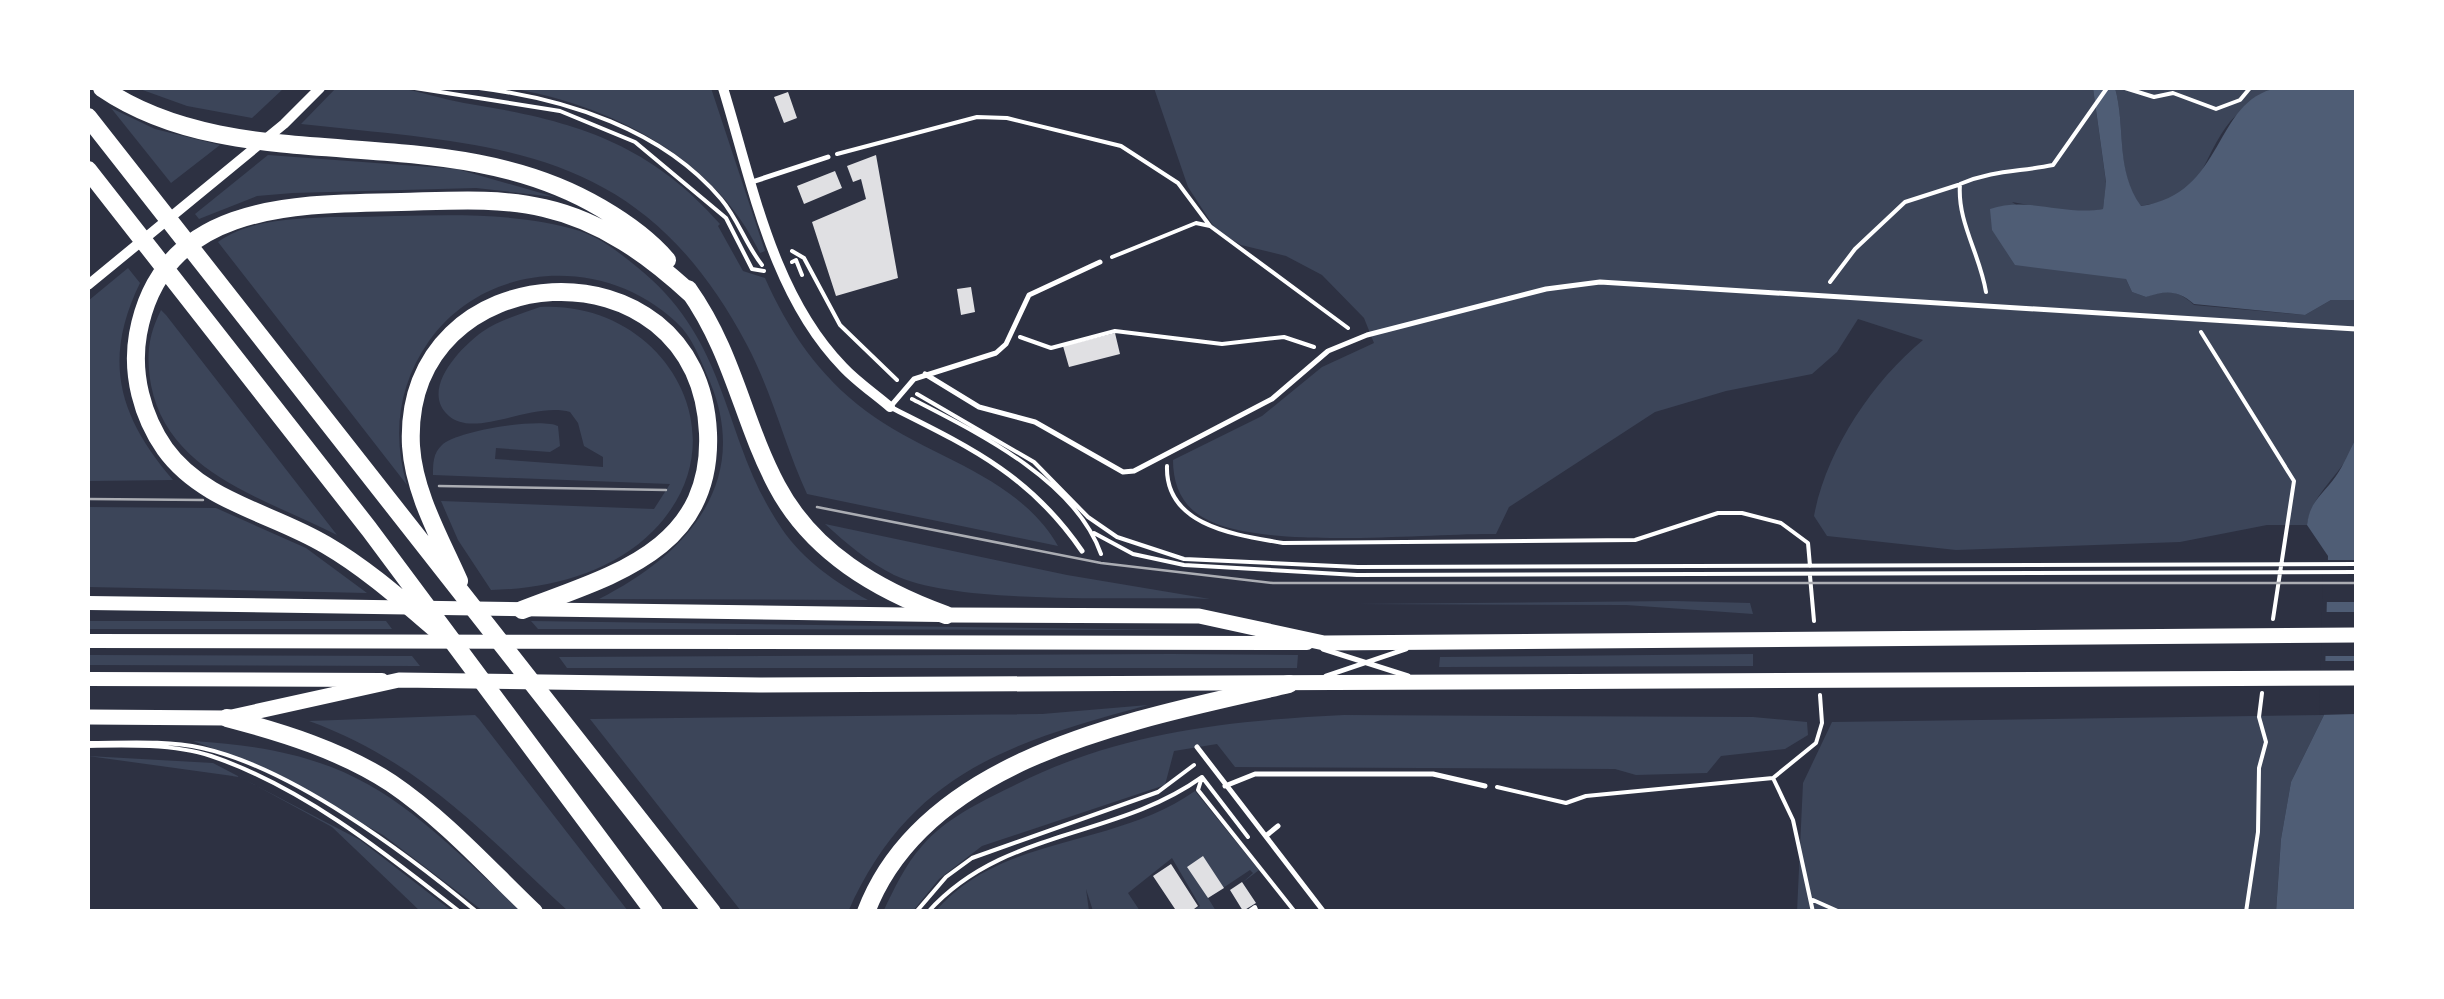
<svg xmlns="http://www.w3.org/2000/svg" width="2444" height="999" font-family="'Source Serif 4',serif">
<rect width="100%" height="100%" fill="#2d3142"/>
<path fill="#3c4559" d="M137,88H284L252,118L187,106Z
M336,88C356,87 378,85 398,88C419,91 442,99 464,103C570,120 646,140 720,224L718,226L743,271L765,278C788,330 819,376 866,411C928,458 1017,474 1058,546L807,494C785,446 772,392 747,345C641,144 501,146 301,124Z
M509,88H711L765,251L760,253C715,158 609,104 509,88Z
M1154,88H2093L2106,183L2103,209L2078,214L2012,202L2126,279L2132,292L2146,297C2166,289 2178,290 2194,305L2305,315L2331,300H2356C2356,328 2363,420 2356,440C2345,473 2312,491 2307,525H2267L2180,542L1956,550L1827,536L1814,516C1826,451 1872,382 1923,340L1858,319L1837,352L1812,374L1726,391L1655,412L1509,507L1496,534C1425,533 1261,551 1204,518C1182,506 1173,485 1173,460L1262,416L1322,367L1374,343L1364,318L1322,275L1286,256L1241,245L1216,230L1188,187Z
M2115,88H2275C2258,98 2238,110 2226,127C2196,170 2206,197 2140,206C2115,170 2126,127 2115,88Z
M111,108L155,129L220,145L171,183Z
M268,155L457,169L555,197L476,188L293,193L257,196L199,219L195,214Z
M331,217C413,218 501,207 580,231C601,238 620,253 637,267C733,344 720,438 782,529C803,560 836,583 868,600L599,599C686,555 752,483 710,382C702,364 695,343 682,328C612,255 488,258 429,341C398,385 392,435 407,485L218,242C249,219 294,219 331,217Z
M128,268L140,283C102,361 119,417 173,480L88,481V301Z
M540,307C663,300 746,437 653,531C612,573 548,589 491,590L458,540L441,501L654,509L670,484L433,475C433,464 433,453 442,445C456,431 541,417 558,426L560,446L550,452L496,448L495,459L603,467V457L584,446L578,423L570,412C533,401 475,439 449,416C419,390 461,347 482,332C499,320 521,314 540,307Z
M161,310L166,315L337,535C267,499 168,474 151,385C146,356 148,336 161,310Z
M88,507L216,508L306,548L367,593L88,587Z
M825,524L1067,575L1210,599C1132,596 959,606 894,575C868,562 846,543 825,524Z
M1674,601L1750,603L1753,614L1626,605L1353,604Z
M88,621H386L392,629H88Z
M531,621L1186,630L538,629Z
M1171,654L1298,655L1297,668H567L559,657Z
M1753,654V666L1439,667L1440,657Z
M88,655L412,656L420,666L88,665Z
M1148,705C1011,742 909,773 848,912L741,911L590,719L1042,714Z
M475,715L479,719L628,911H568C483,833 421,762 309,721Z
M1344,715L1753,717L1807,722L1808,735L1785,749L1721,756L1707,773L1636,775L1615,769L1235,767L1217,744L1174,751L1165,785L982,846L939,879L913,911L883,912C894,889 905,865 922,846C945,819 980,802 1011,787C1118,732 1225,721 1344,715Z
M2324,715L2291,782L2281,839L2276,911L1797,912L1803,783L1832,722Z
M193,741C362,751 404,803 521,911H483L383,835L258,765Z
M88,756L213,763L360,840L452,911H420L332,827L240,777Z
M1195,791L1259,870L1242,883L1253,873L1250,870L1208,898L1216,911H1192L1200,906L1172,858L1128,893L1140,911H1093L1086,889L1089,911L935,912C1001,834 1112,849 1195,791Z"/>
<path fill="#4f5d75" d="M2093,88H2115C2126,127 2115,170 2141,206C2226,194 2212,101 2277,88C2301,83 2332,88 2356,88V300H2331L2305,315L2194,304C2178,290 2166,290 2146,297L2132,292L2126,279L2015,265L1992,230L1990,209C2027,196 2064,216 2103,209L2106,182Z
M2356,439V911L2276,912L2281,839L2291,782L2324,715L2328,556L2307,525C2310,500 2323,495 2336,476C2344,465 2349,451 2356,439Z"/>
<path fill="#2d3142" d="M2323,560H2356V602H2322Z
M2322,612H2356V656H2321Z
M2321,661H2356V714L2319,715Z"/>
<path fill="#e0e0e3" d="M788,92L797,118L784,123L774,97Z
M876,155L898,278L836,296L812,222L866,199L861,179L853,182L847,166Z
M835,171L842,188L804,204L797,186Z
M971,287L975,312L961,315L957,289Z
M1115,333L1120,354L1069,367L1063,346Z
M1203,856L1224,888L1208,898L1187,867Z
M1171,864L1198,906L1190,912H1177L1153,876Z
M1242,882L1256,903L1243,911L1230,890Z"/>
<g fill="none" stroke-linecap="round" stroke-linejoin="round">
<path stroke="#fff" stroke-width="4" d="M415,88L560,111L635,142L726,218L752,269L764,271
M479,88C566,99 662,129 721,199C738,219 746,245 762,265
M2125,88L2154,97L2173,93L2216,109L2240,100L2250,88
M837,154L977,117L1007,118L1121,146L1178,183L1210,226L1348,328
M792,251L804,258L840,325L897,380
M1112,257L1196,223L1210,226
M792,262L796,260L802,275
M1830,282L1855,249L1905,202L1958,185
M1986,292C1980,254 1957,222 1960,184C1993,170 2018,172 2053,165L2107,88
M2201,332L2294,481L2273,619
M1020,337L1051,348L1115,331L1222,344L1284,337L1314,347
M917,394L1034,462L1088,517L1117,537L1184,559L1358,567L2356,564
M912,399C978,433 1075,480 1101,554
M1167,466C1165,527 1238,535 1283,543L1635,540L1718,513H1742L1781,523L1808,543L1810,566
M1094,533L1133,554L1184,565L1357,575L2356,572
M1810,576L1814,621
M88,743C125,743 165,740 202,748C292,768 406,853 477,912
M88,746C125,745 175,744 211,756C303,787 385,853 460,912
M1202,777L1248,837
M1202,777L1198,790L1295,912
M1773,778L1793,820L1813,912
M1497,787L1566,803L1586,796L1773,778L1816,743L1822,723L1820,695
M1813,900L1840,912
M916,912L946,877L972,858L1158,792L1194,765
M928,912C1003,828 1114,840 1202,777
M1248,912L1255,907L1257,912
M2246,912L2258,832L2259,768L2266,742L2259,717L2262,693"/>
<path stroke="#fff" stroke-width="5" d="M752,182L828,157
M925,374L979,407L1035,422L1123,472L1134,471L1272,399L1328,351L1367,335L1546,289L1600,282L2356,329
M1082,551C1030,475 970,447 890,407L914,379L996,353L1006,344L1029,295L1100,262
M1323,649L1408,676
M1326,676L1406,649
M1197,747L1324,912
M1225,786L1255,774H1433L1485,786
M1267,835L1278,826"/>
<path stroke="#fff" stroke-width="10" d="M723,88C752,182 772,294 843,367C857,382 875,394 890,407
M88,285L284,124L320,88"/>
<path stroke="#fff" stroke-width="14" d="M88,603L940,615
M88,641L1307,643
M88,679L382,680"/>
<path stroke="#fff" stroke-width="15" d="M946,615L1199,616L1324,643L2356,635
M88,717L227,718L399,680L760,685L2356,678"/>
<path stroke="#fff" stroke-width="18" d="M102,88C243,184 443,114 601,208C625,222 649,239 667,260
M88,117L712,912
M88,170L369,529L654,912
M688,289C734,354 742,420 777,486C812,552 877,590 946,615
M459,581C440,538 414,493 411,446C401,252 699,234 708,433C713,552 609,576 522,610
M445,637C407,605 369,570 326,545C273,513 203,502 165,449C142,416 131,374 138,334C162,202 295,204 401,202C447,201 498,197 544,208C602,221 650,256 692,295
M227,718C284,733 342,751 391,783C444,819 488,868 534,912
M866,912C926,754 1144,718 1289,684"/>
<path stroke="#abadb3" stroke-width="2.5" d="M439,486L666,490
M88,499L203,500
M817,507L1101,563L1273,583H2356"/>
</g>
<rect width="2444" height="999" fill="none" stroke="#ffffff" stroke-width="180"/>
</svg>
